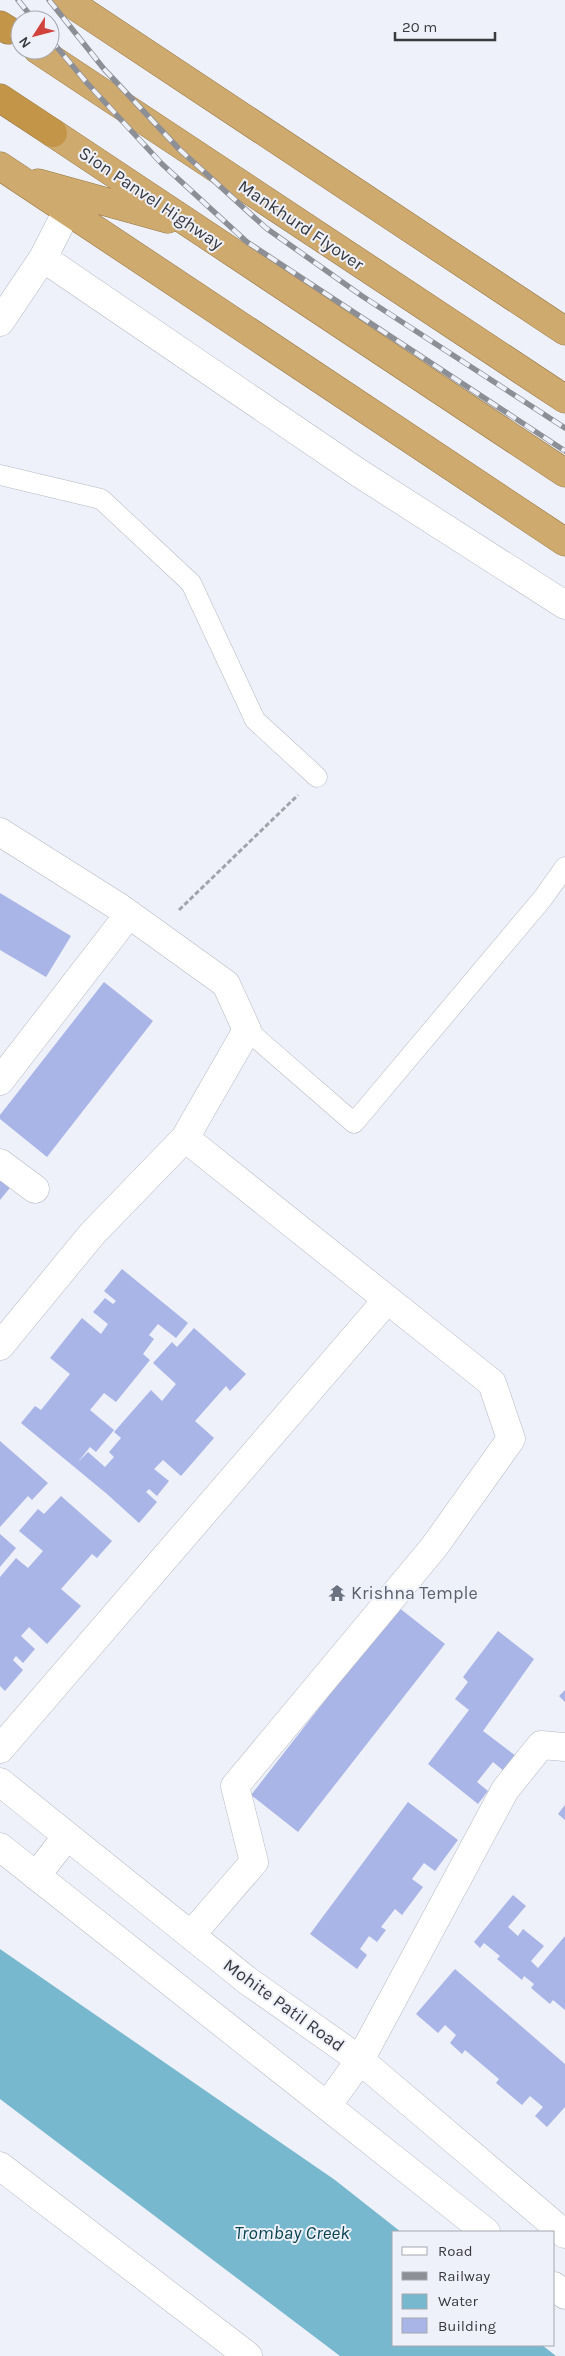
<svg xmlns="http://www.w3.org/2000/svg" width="565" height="2356" font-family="Karla,sans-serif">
<rect width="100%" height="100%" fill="#eef1fa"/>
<path fill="#77b8cf" d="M0,1949L335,2180L401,2232H394V2345H542L556,2356H340L0,2099Z"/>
<path fill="#a9b4e7" d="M0,893L71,936L46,977L0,950Z
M104,982L153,1021L47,1157L0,1119V1115Z
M0,1173L13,1184L0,1200Z
M122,1269L188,1323L176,1338L158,1324L149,1335L154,1339L143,1354L150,1360L116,1402L104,1393L90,1410L114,1430L96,1452L90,1447L78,1462L88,1452L105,1467L114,1457L109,1452L121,1438L114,1432L151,1390L162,1401L176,1384L153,1363L172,1342L177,1347L194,1328L246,1374L230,1391L226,1386L195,1421L214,1438L181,1476L163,1460L154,1469L169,1481L157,1496L149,1489L146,1492L157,1502L139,1523L107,1494L21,1423L35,1406L41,1410L70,1374L50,1358L82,1318L101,1334L108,1324L93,1312L105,1298L113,1304L116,1301L104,1291Z
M0,1441L48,1483L32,1500L28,1496L0,1527Z
M61,1496L112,1541L97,1558L92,1554L61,1589L81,1606L47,1644L29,1627L21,1636L35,1649L23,1663L16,1656L13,1660L23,1670L5,1691L0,1686V1577L16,1558L28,1568L43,1551L19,1531L38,1509L44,1514Z
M0,1534L16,1548L0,1567Z
M398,1607L445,1644L298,1832L251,1795Z
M498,1631L534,1659L483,1731L516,1756L504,1771L493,1762L477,1782L488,1791L478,1804L428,1764L469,1710L455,1699L468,1682L463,1677Z
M565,1690V1702L559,1696Z
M408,1802L458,1840L435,1871L424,1863L412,1879L423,1887L402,1915L395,1909L381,1927L386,1930L377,1942L369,1936L360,1949L367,1955L357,1969L310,1934Z
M565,1805V1820L558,1814Z
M513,1895L526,1906L508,1927L518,1936L523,1929L544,1946L531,1961L538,1968L565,1936V2010L553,2000L550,2004L531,1988L534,1984L524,1976L522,1980L497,1959L500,1956L484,1943L480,1948L474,1942Z
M455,1969L565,2064V2107L547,2127L535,2116L543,2107L530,2096L522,2105L496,2083L499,2079L465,2050L462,2054L450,2043L456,2035L445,2025L438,2033L416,2014Z"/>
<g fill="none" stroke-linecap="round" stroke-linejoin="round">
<g stroke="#b6b8c2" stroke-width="21">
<path id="pedestrian" d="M0,475L101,499L191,583L255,720L317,777
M247,1030L354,1123L543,898L565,867"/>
</g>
<g stroke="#b6b8c2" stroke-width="29">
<path id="minor" d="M67,211L43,258L359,473L565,605
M0,322L43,258
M0,832L119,907L226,984L247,1030L185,1138L92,1234L0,1346
M0,1081L129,914
M185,1138L492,1383L511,1439L434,1547L235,1786L254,1862L191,1935
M0,1163L35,1189
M0,1749L387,1300
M0,1782L248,1981L360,2060L565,2234
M0,1847L486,2232
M36,1876L67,1836
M327,2106L360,2060L505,1790L541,1745L565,1747
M0,2166L248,2356
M554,2286L565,2295"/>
</g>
<g stroke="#937545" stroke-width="29">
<path id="trunk" d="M66,0L565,331
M38,50L565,399
M53,133L565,473
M0,166L565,542
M38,183L168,219"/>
</g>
<g stroke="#937545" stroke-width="29">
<path id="motorway" d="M0,25L8,30
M0,98L53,133"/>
</g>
<path stroke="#a1a4ab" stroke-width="3" stroke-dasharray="5 2.5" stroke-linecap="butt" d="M179,910L298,795"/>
<use href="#pedestrian" stroke="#fff" stroke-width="20"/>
<use href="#minor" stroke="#fff" stroke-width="28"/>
<use href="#trunk" stroke="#cfaa6e" stroke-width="28"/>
<use href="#motorway" stroke="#c39549" stroke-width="28"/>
<g stroke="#8d8f96" stroke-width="5.5">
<path id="rail" d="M18,0L34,20
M49,0L104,69L179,149L266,228L362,296L565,428
M50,39L87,83L162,164L247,242L565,451"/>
</g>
<use href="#rail" stroke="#eef1fa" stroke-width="4" stroke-dasharray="11" stroke-linecap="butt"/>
</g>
<defs>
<g id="temple-bare" transform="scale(1.35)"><path d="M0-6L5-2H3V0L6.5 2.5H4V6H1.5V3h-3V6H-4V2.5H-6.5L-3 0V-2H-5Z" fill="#6b7280" stroke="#eef1fa" stroke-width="2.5" paint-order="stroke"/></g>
</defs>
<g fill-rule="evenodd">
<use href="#temple-bare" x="337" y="1593"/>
</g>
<g text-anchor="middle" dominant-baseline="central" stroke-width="4" stroke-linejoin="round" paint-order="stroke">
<g font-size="18" fill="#393a3e" stroke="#eef1fa">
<text transform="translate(151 198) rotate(34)">Sion Panvel Highway</text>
<text transform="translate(301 225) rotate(34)">Mankhurd Flyover</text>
<text transform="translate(284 2005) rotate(36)">Mohite Patil Road</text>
</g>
<g font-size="18" fill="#5b616d" stroke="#eef1fa" text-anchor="start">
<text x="351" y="1593">Krishna Temple</text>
</g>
<g font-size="19" font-style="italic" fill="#0a4555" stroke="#eef1fa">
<text x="292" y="2233">Trombay Creek</text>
</g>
</g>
<rect x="392" y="2231" width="162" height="115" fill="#eef1fa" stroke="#a6a8af"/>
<rect x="402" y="2247" width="25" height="8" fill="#ffffff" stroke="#a6a8af"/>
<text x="438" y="2256" font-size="15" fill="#393a3e">Road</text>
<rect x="402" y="2272" width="25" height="8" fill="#8d8f96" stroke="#a6a8af"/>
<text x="438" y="2281" font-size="15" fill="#393a3e">Railway</text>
<rect x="402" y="2294" width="25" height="15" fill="#77b8cf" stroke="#a6a8af"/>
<text x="438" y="2306" font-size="15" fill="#393a3e">Water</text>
<rect x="402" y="2318" width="25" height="15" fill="#a9b4e7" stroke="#a6a8af"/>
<text x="438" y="2331" font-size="15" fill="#393a3e">Building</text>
<g transform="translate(35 35) rotate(234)"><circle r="24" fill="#eef1fa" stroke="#a6a8af"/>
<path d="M0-4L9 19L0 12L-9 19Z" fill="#d1423d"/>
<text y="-8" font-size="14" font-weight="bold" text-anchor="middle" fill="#393a3e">N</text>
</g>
<path d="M395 32v8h100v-8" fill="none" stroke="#393a3e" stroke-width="2.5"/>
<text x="402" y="32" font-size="15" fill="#393a3e" stroke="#eef1fa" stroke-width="4" paint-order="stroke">20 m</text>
</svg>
